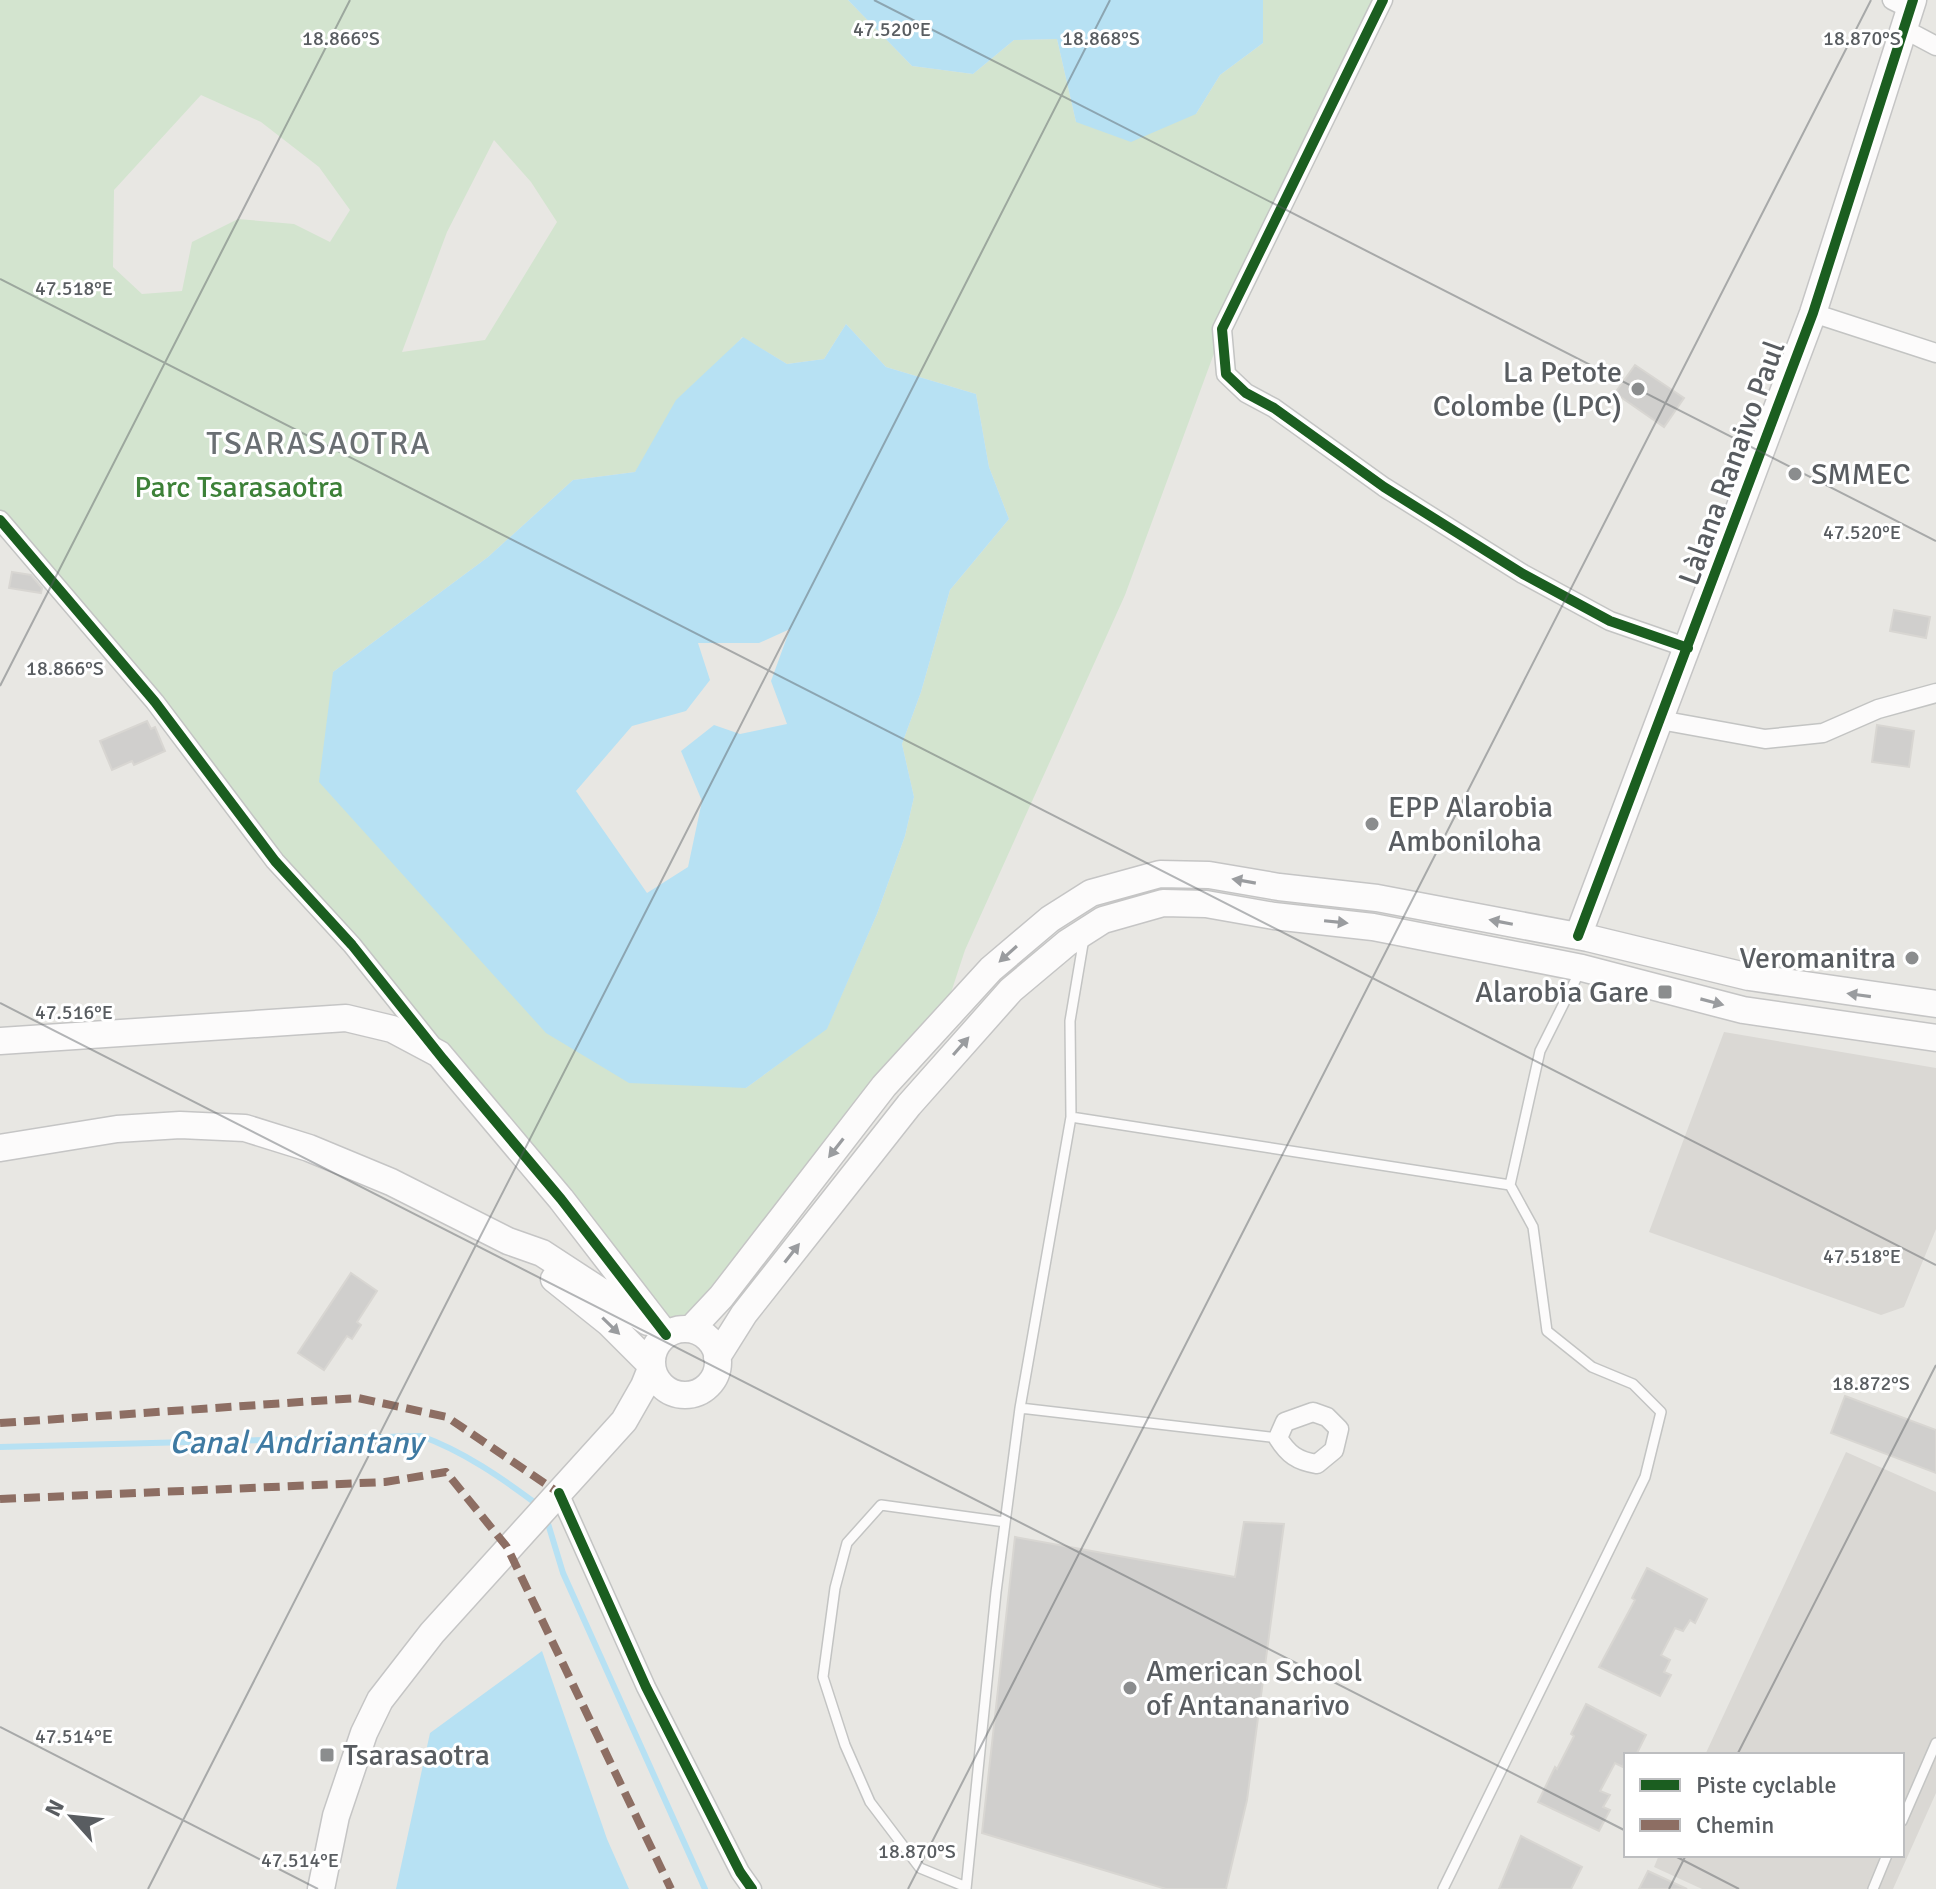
<svg xmlns="http://www.w3.org/2000/svg" width="1936" height="1889" font-family="Signika,sans-serif">
<rect width="100%" height="100%" fill="#e8e7e3"/>
<path fill="#dad8d4" d="M1724,1032L1936,1068V1229L1904,1307L1881,1315L1649,1232Z
M1846,1452L1936,1492V1793L1893,1889H1702L1654,1867L1659,1855H1902V1755H1705Z"/>
<path fill="#d3e4cf" fill-rule="evenodd" d="M0,0H848L912,66L973,74L1014,40L1057,39L1076,122L1196,114L1220,75L1263,43V0H1382L1223,329L1125,595L965,950L944,1014L695,1316H684L670,1322L0,519ZM201,95L261,122L319,167L350,210L330,242L294,224L238,219L192,242L182,291L142,294L113,267L114,190ZM494,140L531,182L557,222L485,340L402,352L447,232ZM846,324L886,367L976,394L989,467L1009,519L950,590L921,692L902,744L914,797L905,836L877,914L827,1028L746,1088L333,672L488,557L573,480L635,472L742,337L787,364L824,359Z"/>
<path fill="#b7e1f3" fill-rule="evenodd" d="M848,0H1263V43L1220,75L1196,114L1131,142L1076,122L1057,39L1014,40L973,74L912,66Z
M846,324L886,367L976,394L989,467L1009,519L950,590L921,692L902,744L914,797L905,836L877,914L827,1029L746,1088L629,1083L546,1033L319,782L333,672L488,557L573,480L635,472L676,400L743,337L787,364L824,359ZM790,629L771,681L787,724L740,734L714,725L681,751L702,801L688,867L647,893L576,791L632,726L686,711L710,680L698,643H759Z
M542,1651L607,1839L629,1889H396L430,1733Z"/>
<g fill="none" stroke-linecap="round" stroke-linejoin="round">
<path stroke="#b7e1f3" stroke-width="6" d="M0,1447L421,1436C463,1451 502,1478 538,1505
M546,1517L563,1573L705,1889"/>
</g>
<path fill="#d0cfcd" stroke="#d8d6d2" stroke-width="2" d="M1635,365L1684,398L1664,427L1615,393Z
M12,572L31,575L42,588L41,593L9,588Z
M1894,610L1930,617L1926,638L1890,631Z
M147,721L151,729L155,727L165,751L134,765L132,761L112,770L100,741Z
M1877,725L1914,731L1909,767L1872,762Z
M351,1273L377,1291L357,1322L361,1325L352,1339L347,1336L324,1370L298,1353Z
M1845,1396L1936,1430V1473L1831,1433Z
M1244,1522L1284,1524L1247,1800L1226,1889H1166L982,1833L1015,1537L1235,1577Z
M1647,1568L1707,1599L1695,1623L1690,1620L1683,1631L1675,1628L1661,1655L1670,1660L1664,1672L1671,1675L1660,1696L1599,1667L1635,1600L1632,1598Z
M1586,1704L1646,1735L1636,1755H1626L1623,1767L1615,1763L1600,1791L1610,1795L1603,1807L1610,1810L1599,1831L1538,1802L1555,1767L1557,1769L1574,1736L1571,1734Z
M1521,1836L1582,1867L1571,1889H1499Z
M1648,1871L1687,1889H1639Z"/>
<g fill="none" stroke-linecap="round" stroke-linejoin="round">
<g stroke="#c3c4c3" stroke-width="12">
<path id="lane" d="M1071,1117L1510,1185L1540,1051L1581,969
M1020,1408L1278,1438
M1902,1821L1936,1743
M966,1887L920,1868L870,1802L845,1745L823,1677L835,1588L847,1543L881,1505L1005,1522
M966,1889L996,1592L1020,1408L1071,1117L1070,1021L1084,938
M1443,1889L1645,1477L1661,1412L1633,1384L1592,1367L1547,1331L1533,1227L1510,1185
M1873,1889L1887,1855"/>
</g>
<g stroke="#c3c4c3" stroke-width="21">
<path id="street" d="M1383,0L1222,329L1226,374L1246,393L1274,408L1384,487L1523,574L1610,621L1688,648
M1892,0L1910,9
M1904,29L1936,46
M1813,313L1936,353
M0,520L155,702L275,861L352,945L432,1045
M1660,720L1765,739L1823,733L1878,709L1936,693
M1313,1412L1327,1417L1339,1429L1334,1450L1317,1464C1297,1461 1288,1454 1278,1438L1285,1422Z
M559,1493L646,1687L740,1872L752,1889"/>
</g>
<g stroke="#c5c5c5" stroke-width="29">
<path id="secondary" d="M1578,936L1813,313L1913,0
M0,1041L346,1018L392,1029L439,1054L561,1199L666,1335
M0,1148L117,1129L180,1125L245,1128L309,1148L391,1182L508,1241L542,1253L648,1322
M554,1279L609,1323L652,1366
M691,1329L721,1297L884,1086L991,969L1050,919L1091,893L1160,874L1209,875L1279,887L1377,898L1588,938L1749,977L1936,1004
M652 1362a33 33 0 1 1 66 0a33 33 0 1 1-66 0Z
M717,1357L744,1314L909,1105L1011,990L1067,943L1103,920L1163,903L1206,904L1274,916L1373,927L1582,968L1743,1010L1936,1038
M321,1889L336,1816L364,1733L380,1700L432,1633L624,1421L644,1386L652,1366"/>
</g>
<use href="#lane" stroke="#fcfbfb" stroke-width="9"/>
<use href="#street" stroke="#fcfbfb" stroke-width="18"/>
<use href="#secondary" stroke="#fcfbfb" stroke-width="26"/>
<path stroke="#8d6e63" stroke-width="8" stroke-dasharray="16 8" stroke-linecap="butt" d="M0,1423L358,1398L447,1417L559,1493
M0,1499L385,1482L446,1472L507,1547L671,1889"/>
<g stroke="#fff" stroke-width="15">
<path id="cycleway" d="M1383,0L1222,329L1226,374L1246,393L1274,408L1384,487L1523,574L1610,621L1688,648
M0,520L155,702L275,861L352,945L443,1059L561,1199L666,1335
M1578,936L1813,313L1913,0
M559,1493L646,1687L740,1872L752,1889"/>
</g>
<use href="#cycleway" stroke="#1b5e20" stroke-width="10"/>
</g>
<defs><path id="oneway-solid" d="M-6-.8H1V-3.2L6.5 0L1 3.2V.8H-6Z" transform="scale(2)"/></defs>
<g fill="#9a9c9f">
<use href="#oneway-solid" transform="translate(1244 881) rotate(-170)"/>
<use href="#oneway-solid" transform="translate(1336 922) rotate(6)"/>
<use href="#oneway-solid" transform="translate(1501 922) rotate(-169)"/>
<use href="#oneway-solid" transform="translate(1008 954) rotate(138)"/>
<use href="#oneway-solid" transform="translate(1859 995) rotate(-172)"/>
<use href="#oneway-solid" transform="translate(1712 1002) rotate(15)"/>
<use href="#oneway-solid" transform="translate(961 1046) rotate(-49)"/>
<use href="#oneway-solid" transform="translate(836 1148) rotate(128)"/>
<use href="#oneway-solid" transform="translate(792 1253) rotate(-52)"/>
<use href="#oneway-solid" transform="translate(611 1326) rotate(44)"/>
</g>
<path fill="none" stroke="#595d61" stroke-width="2" stroke-opacity="0.45" d="M874,0L1936,541M0,279L1936,1265M0,686L350,0M0,1003L1626,1831M0,1727L318,1889M1737,1755L1936,1365M1673,1855L1739,1889M148,1889L1110,0M908,1889L1871,0M1669,1889L1686,1855"/>
<g fill="#8b8d8e" stroke="#fff" stroke-width="3">
<circle cx="1638" cy="389" r="8"/>
<circle cx="1795" cy="474" r="8"/>
<circle cx="1372" cy="824" r="8"/>
<circle cx="1912" cy="958" r="8"/>
<rect x="1657" y="984" width="16" height="16" rx="4"/>
<circle cx="1130" cy="1688" r="8"/>
<rect x="319" y="1747" width="16" height="16" rx="4"/>
</g>
<g text-anchor="middle" dominant-baseline="central" stroke-width="6" stroke-linejoin="round" paint-order="stroke">
<g font-size="30" fill="#595d61" stroke="#fff" text-anchor="start">
<text x="1622" y="372" text-anchor="end">La Petote<tspan x="1622" dy="34">Colombe (LPC)</tspan></text>
<text x="1811" y="474">SMMEC</text>
<text x="1388" y="807">EPP Alarobia<tspan x="1388" dy="34">Amboniloha</tspan></text>
<text x="1896" y="958" text-anchor="end">Veromanitra</text>
<text x="1649" y="992" text-anchor="end">Alarobia Gare</text>
<text x="1146" y="1671">American School<tspan x="1146" dy="34">of Antananarivo</tspan></text>
<text x="343" y="1755">Tsarasaotra</text>
</g>
<g font-size="30" fill="#595d61" stroke="#fff">
<text transform="translate(1732 463) rotate(-70)">Làlana Ranaivo Paul</text>
</g>
<g font-size="30" fill="#3d8138" stroke="#fff">
<text x="239" y="487">Parc Tsarasaotra</text>
</g>
<g font-size="32" letter-spacing="2" fill="#6a6f73" stroke="#fff">
<text x="319" y="443">TSARASAOTRA</text>
</g>
<g font-size="32" font-style="italic" fill="#3f7aa2" stroke="#fff">
<text x="296" y="1442">Canal Andriantany</text>
</g>
</g>
<g font-size="20" text-anchor="middle" fill="#595d61" stroke="#fff" stroke-width="6" stroke-linejoin="round" paint-order="stroke">
<text x="892" y="36">47.520°E</text>
<text x="341" y="45">18.866°S</text>
<text x="1101" y="45">18.868°S</text>
<text x="1862" y="45">18.870°S</text>
<text x="74" y="295">47.518°E</text>
<text x="1862" y="539">47.520°E</text>
<text x="65" y="675">18.866°S</text>
<text x="74" y="1019">47.516°E</text>
<text x="1862" y="1263">47.518°E</text>
<text x="1871" y="1390">18.872°S</text>
<text x="74" y="1743">47.514°E</text>
<text x="917" y="1858">18.870°S</text>
<text x="300" y="1867">47.514°E</text>
</g>
<rect x="1624" y="1753" width="280" height="104" fill="#ffffff" stroke="#bdbec0" stroke-width="2"/>
<rect x="1640" y="1779" width="40" height="12" fill="#1b5e20" stroke="#bdbec0" stroke-width="2"/>
<text x="1696" y="1793" font-size="24" fill="#595d61">Piste cyclable</text>
<rect x="1640" y="1819" width="40" height="12" fill="#8d6e63" stroke="#bdbec0" stroke-width="2"/>
<text x="1696" y="1833" font-size="24" fill="#595d61">Chemin</text>
<g transform="translate(72 1817) rotate(297)" stroke="#ffffff" stroke-width="6" paint-order="stroke">
<path d="M0-6L14 30L0 20L-14 30Z" fill="#595d61"/>
<text y="-12" font-size="22" font-weight="bold" text-anchor="middle" fill="#595d61">N</text>
</g>
</svg>
